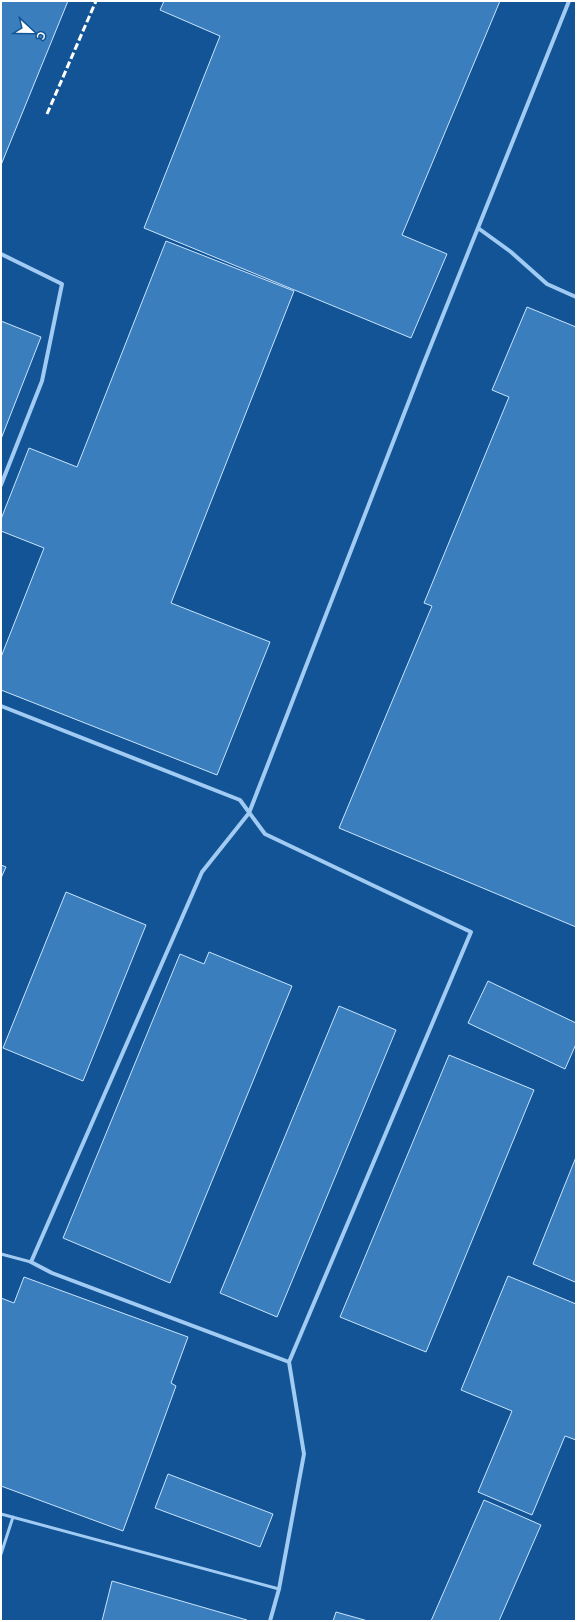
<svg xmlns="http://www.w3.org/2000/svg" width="577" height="1622" font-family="'Nunito Sans',sans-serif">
<rect width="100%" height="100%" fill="#125495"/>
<path fill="#3b7ebd" stroke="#c9e4fd" d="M1,1H68L1,165Z
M164,1H500L402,235L447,254L411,338L144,228L220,36L160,10Z
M166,241L294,291L171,603L270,642L217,775L1,690V657L44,548L1,531V519L29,448L77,467Z
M527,307L576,327V927L339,828L432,606L424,603L509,397L492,390Z
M1,321L41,337L1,439Z
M1,865L6,867L1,878Z
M66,892L146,925L83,1081L3,1048Z
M209,952L292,986L170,1283L63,1238L180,954L204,964Z
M488,981L576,1023V1044L565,1069L468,1023Z
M339,1006L396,1030L277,1317L220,1293Z
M449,1055L534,1090L426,1352L340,1317Z
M576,1157V1280L575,1282L533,1264Z
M508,1276L576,1304V1440L565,1436L532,1515L478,1492L512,1411L461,1390Z
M24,1277L188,1337L171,1383L176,1386L123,1531L1,1486V1298L14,1303Z
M168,1474L273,1514L260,1547L155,1508Z
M484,1500L541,1525L499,1621H431Z
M112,1581L247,1620V1621H102Z
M336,1612L368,1621H333Z"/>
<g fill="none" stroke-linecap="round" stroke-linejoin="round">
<path stroke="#a1cbf3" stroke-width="3" d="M1,1254L31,1262
M1,1514L279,1589
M1,1554L13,1517"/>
<path stroke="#a1cbf3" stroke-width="4" d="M478,228L511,252L547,284L576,297
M1,254L62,284L42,381L1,485
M1,706L240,800L265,834L471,932L289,1362L304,1454L279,1589L270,1621
M289,1362L52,1273L31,1262L202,872L249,813L423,365L569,1"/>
<path stroke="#fff" stroke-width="3" stroke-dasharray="7 3" stroke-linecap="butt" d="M47,114L96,1"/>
</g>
<rect width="577" height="1622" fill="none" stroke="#ffffff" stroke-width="4"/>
<g transform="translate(32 32) rotate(112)" stroke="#125495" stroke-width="3" paint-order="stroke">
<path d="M0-3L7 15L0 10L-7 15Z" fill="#ffffff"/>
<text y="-6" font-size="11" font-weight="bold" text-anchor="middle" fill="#ffffff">С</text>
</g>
</svg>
